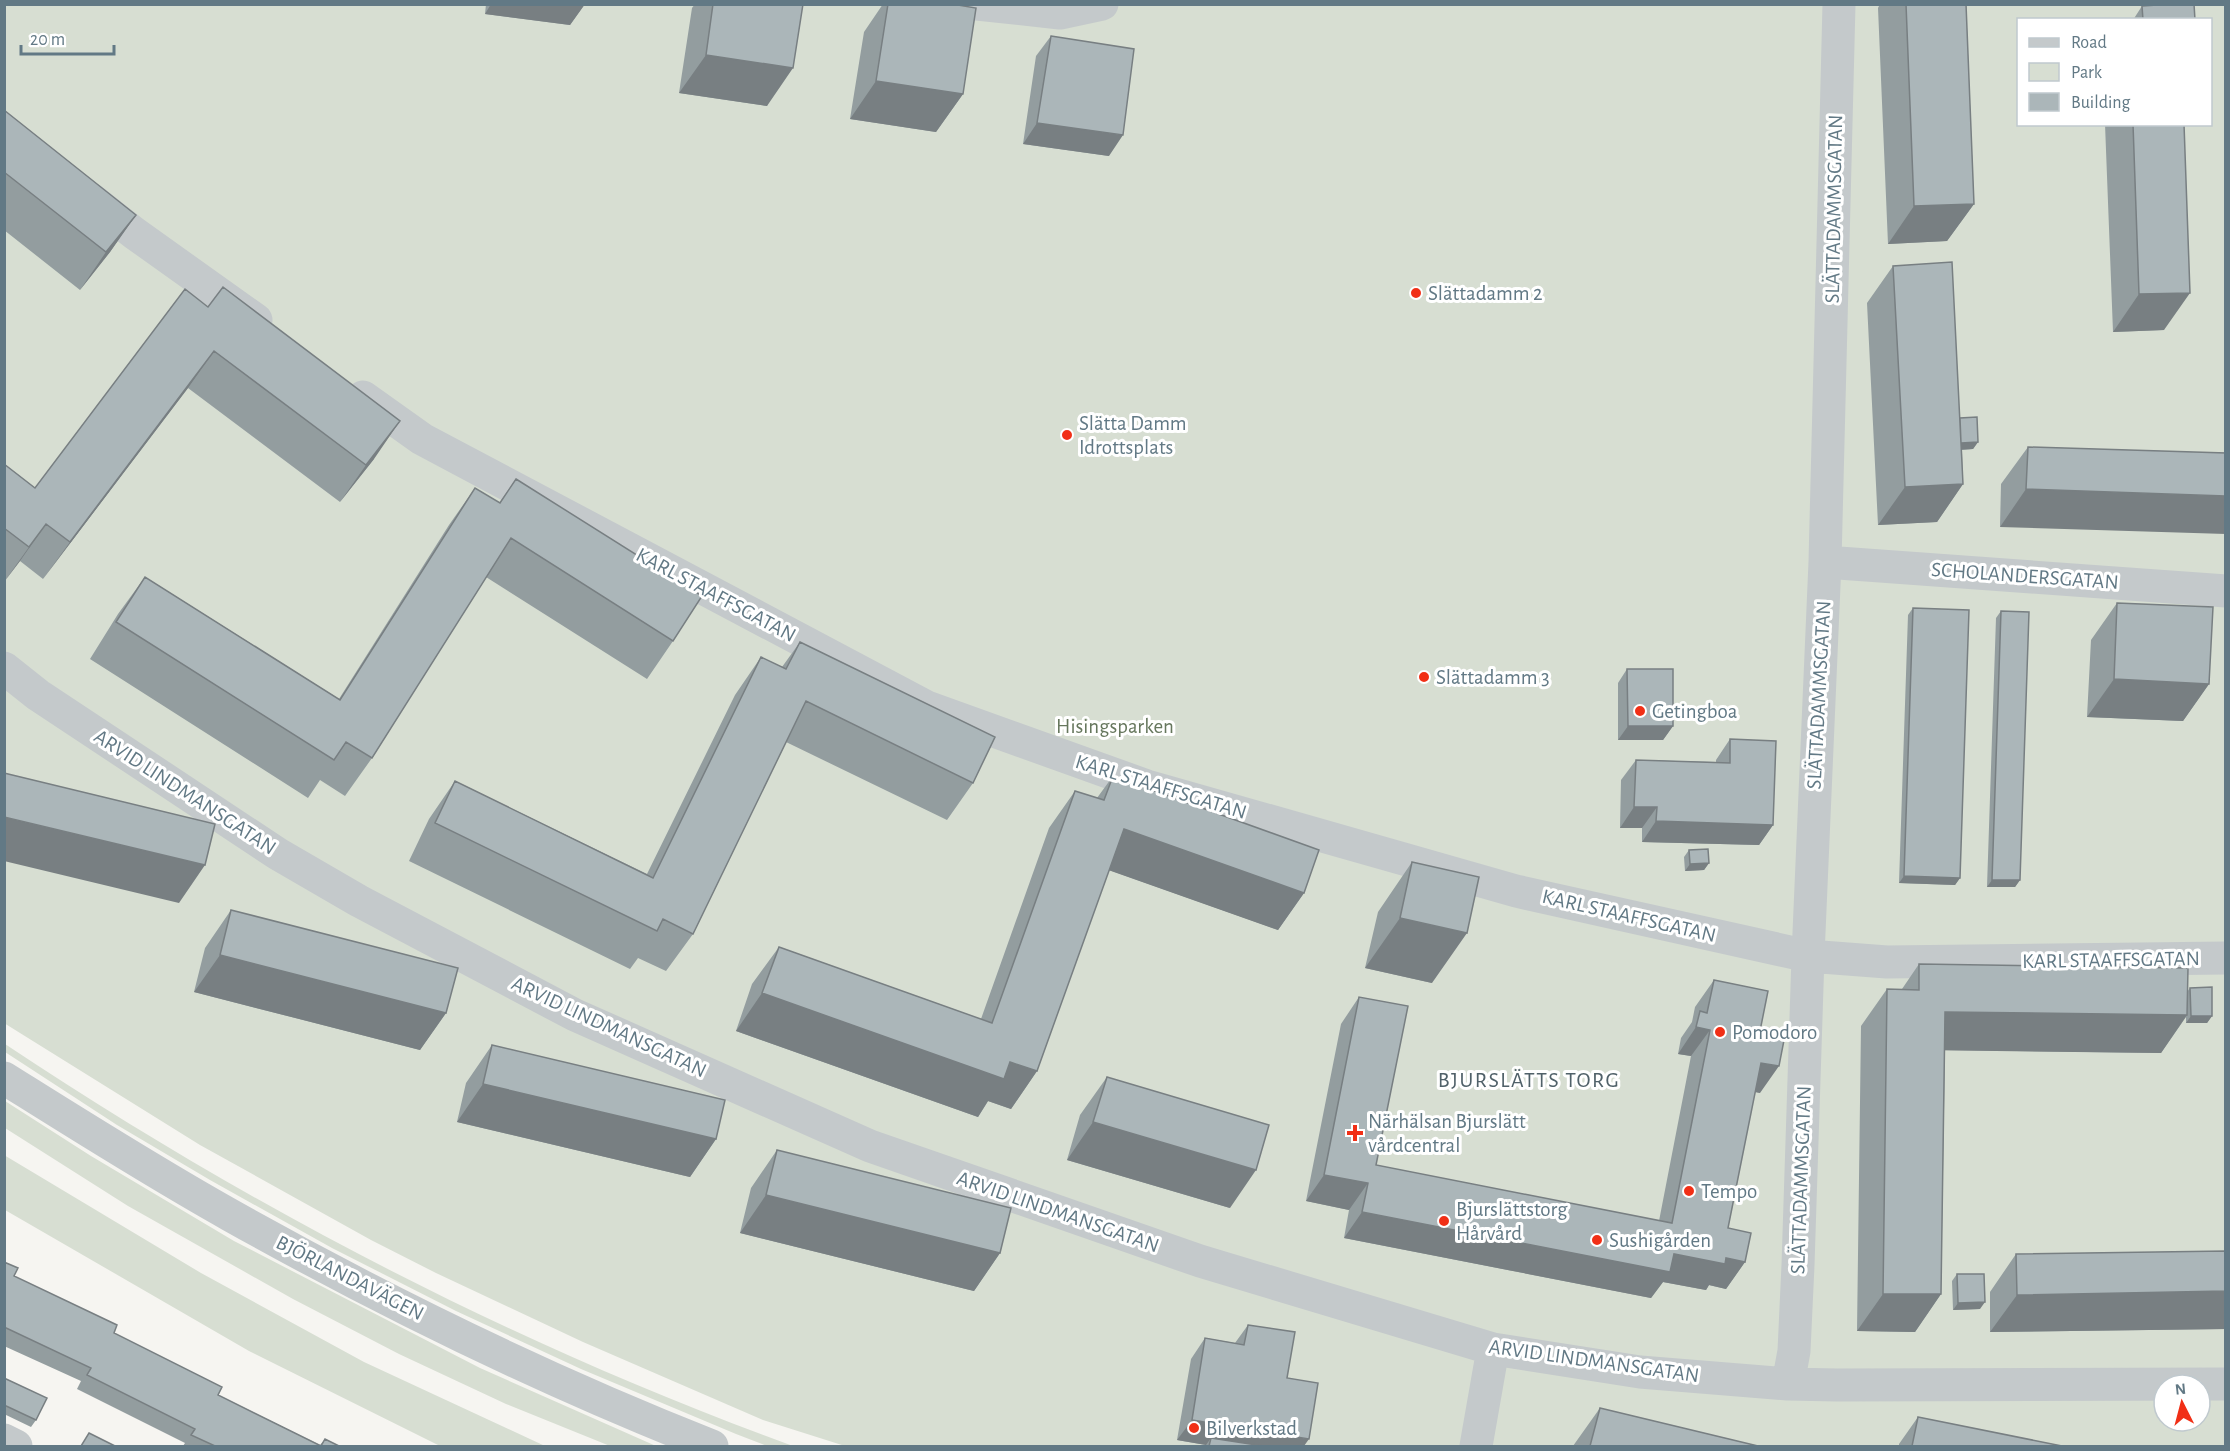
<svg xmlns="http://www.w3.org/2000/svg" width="2230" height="1451" font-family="'Alegreya Sans',sans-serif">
<rect width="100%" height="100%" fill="#f6f5f1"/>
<path fill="#d7ded2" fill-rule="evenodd" d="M4,5H2225V1446H845L763,1420L583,1342L436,1273L371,1240L200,1145L20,1033L4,1023ZM2018,20H2210V124H2018ZM2164,1385H2200V1421H2164Z
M5,1044C251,1208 515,1345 793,1446H767L736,1434L581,1369L456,1311L332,1248L210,1180L117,1125L5,1052Z
M5,1101L91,1156L234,1241L480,1368L656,1446H610L506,1404L399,1354L293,1299L128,1206L5,1128Z
M4,1155L201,1273L364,1362L545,1446H440L249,1351L5,1210Z"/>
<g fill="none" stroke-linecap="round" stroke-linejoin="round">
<path stroke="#c4c9cb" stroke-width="33" d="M977,4L1060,13L1102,4
M92,200L134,233L256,320
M363,397L422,439L927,707L1147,786L1516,891L1808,956L1887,962L2226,958
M1825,562L2226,591
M4,668L38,695L278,854L359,901L575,1015L870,1146L1200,1261L1493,1349L1640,1372L1788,1384L1837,1385L2226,1384
M4,1078C79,1125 153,1172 230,1215C385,1302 547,1381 712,1446
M1788,1384L1794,1351L1798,1265L1808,956L1825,562L1839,4
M4,1440L16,1446
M1476,1446L1493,1349"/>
</g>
<path fill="#939d9f" d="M486,4H585L570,25L485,14Z
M695,4H803L767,106L679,93L692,8Z
M883,4H952L963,94L936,132L850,119L864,32Z
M1880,4H1966L1974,204L1947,241L1888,244L1878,8Z
M2142,6L2195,20H2133Z
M1051,36L1109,156L1023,144L1036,56Z
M4,110L136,215L110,252L80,290L4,230Z
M2105,124H2184L2164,330L2113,332Z
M1893,266L1960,418L1978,442L1973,449L1962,450L1963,484L1937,522L1878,525L1867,303Z
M185,289L374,459L340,502L188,388L43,579L20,561L4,582V464L35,488Z
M2028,447L2226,453L2000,527L2001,484Z
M516,479L673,641L647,679L486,577L372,758L345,796L320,780L308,798L90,659L118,614L145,577L339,699L449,525L475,488L499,503Z
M2117,603L2209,684L2183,721L2087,717L2091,640Z
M1913,608L1960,878L1955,885L1899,883L1908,615Z
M2001,611L2020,880L2015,887H1987L1996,618Z
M800,642L973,783L947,820L786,742L693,934L666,971L638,958L630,969L409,861L429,819L455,781L647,874L735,695L761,657L782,667Z
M1627,669L1673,726L1663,740H1618V683Z
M1730,739L1773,825L1759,845L1642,842V828H1620L1621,780L1636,760L1716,762V760Z
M1113,776L1304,893L1278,930L1109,870L1037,1071L1011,1109L988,1101L978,1117L736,1031L752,984L779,947L981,1019L1049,828L1075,791L1097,798Z
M1689,850L1709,863L1704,870L1685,871L1684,857Z
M1412,862L1432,983L1365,968L1378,912Z
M231,910L446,1013L420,1050L194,992L205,948Z
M1919,964L2187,992L2190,988L2212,1016L2207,1023H2186V1017L2161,1053L1945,1050L1941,1294L1915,1332L1857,1331L1861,1026L1887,989H1902Z
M1714,980L1760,1031V1093L1755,1092L1728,1228L1745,1262L1726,1289L1709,1285L1706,1290L1663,1282L1651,1298L1344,1238L1349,1210L1306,1201L1341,1024L1359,997L1376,1165L1659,1221L1691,1056L1678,1054L1681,1038L1692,1022L1695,1007Z
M492,1045L716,1139L690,1177L457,1122L466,1083Z
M1107,1077L1230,1208L1067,1160L1080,1115Z
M777,1150L1000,1253L974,1291L740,1233L751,1188Z
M2226,1251V1329L1990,1332V1292L2016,1254Z
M4,1262L14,1276L114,1333L218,1395L320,1445L325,1439L339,1446H183L185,1443L77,1389L81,1381L4,1346Z
M1957,1274L1980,1309L1953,1310L1952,1281Z
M1248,1325L1287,1378L1304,1446H1205L1206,1445L1177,1440L1191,1359L1205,1338L1235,1343Z
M4,1378L36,1420L31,1427L4,1414Z
M1600,1408L1758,1446H1573Z
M1918,1417L2062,1446H1899V1444Z"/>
<path fill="#787f82" d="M386,4H400L399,6Z
M491,4H585L570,25L485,14Z
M706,55L793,68L767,106L679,93Z
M876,81L963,94L936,132L850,119Z
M1037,123L1123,135L1109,156L1023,144Z
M1974,204L1947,241L1888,244L1914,206Z
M136,215L110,252L80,290L106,252Z
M2190,293L2164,330L2113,332L2139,294Z
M214,351L188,388L43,579L70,542Z
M400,421L374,459L340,502L366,465Z
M1978,442L1973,449L1953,450L1958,443Z
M1963,484L1937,522L1878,525L1905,487Z
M2026,489L2226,496V534L2000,527Z
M46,524L20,561L4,582L29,547Z
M2114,679L2209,684L2183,721L2087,717Z
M1628,726H1673L1663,740H1618Z
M1634,807H1657L1642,828H1620Z
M4,817L205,865L179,903L4,861Z
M1656,821L1773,825L1759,845L1642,842Z
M1124,829L1304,893L1278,930L1097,866Z
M1709,863L1704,870L1685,871L1690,864Z
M1904,876L1960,878L1955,885L1899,883Z
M1992,880H2020L2015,887H1987Z
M1400,918L1467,933L1432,983L1365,968Z
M220,955L446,1013L420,1050L194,992Z
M762,993L1010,1062L1037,1071L1011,1109L988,1101L978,1117L736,1031Z
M1945,1012L2187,1015L2161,1053L1919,1050Z
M2191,1016H2212L2207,1023H2186Z
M1696,1027L1710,1030L1691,1056L1678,1054Z
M1761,1063L1779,1066L1760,1093L1742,1089Z
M483,1084L716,1139L690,1177L457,1122Z
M1093,1122L1256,1170L1230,1208L1067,1160Z
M1324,1175L1368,1183L1349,1210L1306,1201Z
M766,1195L1000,1253L974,1291L740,1233Z
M1362,1212L1674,1254L1726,1258L1745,1262L1726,1289L1709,1285L1706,1290L1663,1282L1651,1298L1344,1238Z
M2226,1291V1329L1990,1332L2017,1295Z
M1883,1294H1941L1915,1332L1857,1331Z
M1985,1302L1980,1309L1953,1310L1958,1303Z
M1192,1420L1309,1439L1304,1446H1215L1211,1438L1206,1445L1177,1440Z"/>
<path fill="#abb6b9" stroke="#787f82" stroke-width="1.5" d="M713,4H803L793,68L706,55Z
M888,4H952L976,8L963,94L876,81Z
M1906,4H1966L1974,204L1914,206Z
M2173,4H2194L2195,20H2143L2142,6Z
M1051,36L1134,49L1123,135L1037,123Z
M4,110L136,215L106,252L4,172Z
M2133,124H2184L2190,293L2139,294Z
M1952,262L1963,484L1905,487L1893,266Z
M223,287L400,421L366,465L214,351L70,542L46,524L29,547L4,528V464L35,488L185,289L208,307Z
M1977,417L1978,442L1961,443L1960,418Z
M2028,447L2226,453V496L2026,489Z
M516,479L702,596L673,641L511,538L372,758L346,742L334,760L116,622L145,577L340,700L475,488L500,503Z
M2117,603L2213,607L2209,684L2114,679Z
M1913,608L1969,610L1960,878L1904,876Z
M2001,611L2029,612L2020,880H1992Z
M800,642L995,737L973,783L806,701L693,934L663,919L657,931L435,823L455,781L653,878L761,657L786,669Z
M1627,669H1673V726H1628Z
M1730,739L1776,741L1773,825L1656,821L1657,807H1634L1636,760L1730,763Z
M4,773L215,824L205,865L4,817Z
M1113,776L1319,850L1304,893L1124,829L1037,1071L1010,1062L1004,1079L762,993L779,947L992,1023L1075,791L1104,800Z
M1708,849L1709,863L1690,864L1689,850Z
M1412,862L1479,877L1467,933L1400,918Z
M231,910L458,968L446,1013L220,955Z
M1919,964L2188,968L2187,1015L1945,1012L1941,1294H1883L1887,989L1919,990Z
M1714,980L1768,991L1760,1031L1785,1035L1779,1066L1761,1063L1728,1228L1751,1233L1745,1262L1726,1258L1725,1264L1674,1254L1670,1272L1362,1212L1368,1183L1324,1175L1359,997L1408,1006L1376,1165L1672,1223L1710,1030L1696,1027L1700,1011L1707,1013Z
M2212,987V1016H2191L2190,988Z
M492,1045L725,1100L716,1139L483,1084Z
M1107,1077L1269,1125L1256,1170L1093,1122Z
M777,1150L1011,1208L1000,1253L766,1195Z
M2226,1251V1291L2017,1295L2016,1254Z
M4,1262L18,1268L14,1276L117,1325L114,1333L222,1387L218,1395L321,1446L325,1439L339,1446H215L191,1435L195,1429L87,1375L91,1368L4,1327Z
M1957,1274H1984L1985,1302L1958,1303Z
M1248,1325L1295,1332L1287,1378L1318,1383L1309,1439L1192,1420L1205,1338L1244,1345Z
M4,1378L47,1398L36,1420L4,1405Z
M1600,1408L1758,1446H1590Z
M1918,1417L2062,1446H1912Z
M89,1433L115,1446H81Z
M1211,1438L1263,1446H1209Z"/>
<g fill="#f12f16" stroke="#fff" stroke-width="2">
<circle cx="1416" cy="293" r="6"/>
<circle cx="1067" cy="435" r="6"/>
<circle cx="1424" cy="677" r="6"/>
<circle cx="1640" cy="711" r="6"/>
<circle cx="1720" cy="1032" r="6"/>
<path d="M1352 1124h6v6h6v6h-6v6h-6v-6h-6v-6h6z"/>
<circle cx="1689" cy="1191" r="6"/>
<circle cx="1444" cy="1221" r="6"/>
<circle cx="1597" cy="1240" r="6"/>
<circle cx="1194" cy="1428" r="6"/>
</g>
<g text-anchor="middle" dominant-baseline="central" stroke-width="6" stroke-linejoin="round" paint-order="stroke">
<g font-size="21" fill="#627985" stroke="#fff">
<text transform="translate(1834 209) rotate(-89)">SLÄTTADAMMSGATAN</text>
<text transform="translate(2025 576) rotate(4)">SCHOLANDERSGATAN</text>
<text transform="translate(716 595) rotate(28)">KARL STAAFFSGATAN</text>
<text transform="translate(1819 695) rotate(-87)">SLÄTTADAMMSGATAN</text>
<text transform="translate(1161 787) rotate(17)">KARL STAAFFSGATAN</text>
<text transform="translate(185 792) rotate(33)">ARVID LINDMANSGATAN</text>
<text transform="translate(1629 916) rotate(13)">KARL STAAFFSGATAN</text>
<text transform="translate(2111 960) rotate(-1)">KARL STAAFFSGATAN</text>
<text transform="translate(609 1027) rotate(25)">ARVID LINDMANSGATAN</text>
<text transform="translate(1801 1180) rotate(-88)">SLÄTTADAMMSGATAN</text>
<text transform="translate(1058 1212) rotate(19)">ARVID LINDMANSGATAN</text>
<text transform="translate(350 1278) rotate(27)">BJÖRLANDAVÄGEN</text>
<text transform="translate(1594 1361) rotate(8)">ARVID LINDMANSGATAN</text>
</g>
<g font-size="21" fill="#627985" stroke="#fff" text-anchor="start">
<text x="1428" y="293">Slättadamm 2</text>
<text x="1079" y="423">Slätta Damm<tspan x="1079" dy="24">Idrottsplats</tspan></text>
<text x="1436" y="677">Slättadamm 3</text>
<text x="1652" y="711">Getingboa</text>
<text x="1732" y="1032">Pomodoro</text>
<text x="1368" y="1121">Närhälsan Bjurslätt<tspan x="1368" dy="24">vårdcentral</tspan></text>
<text x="1701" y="1191">Tempo</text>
<text x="1456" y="1209">Bjurslättstorg<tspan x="1456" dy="24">Hårvård</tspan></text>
<text x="1609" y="1240">Sushigården</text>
<text x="1206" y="1428">Bilverkstad</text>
</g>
<g font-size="21" fill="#66775d" stroke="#fff">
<text x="1115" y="726">Hisingsparken</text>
</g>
<g font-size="22" letter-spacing="1.5" fill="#506169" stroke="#fff">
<text x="1529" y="1080">BJURSLÄTTS TORG</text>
</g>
</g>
<rect width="2230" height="1451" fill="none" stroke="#627985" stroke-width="12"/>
<rect x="2017" y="18" width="195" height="108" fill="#ffffff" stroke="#c0c9ce" stroke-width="1.5"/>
<rect x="2029" y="38" width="30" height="9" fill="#c4c9cb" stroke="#c0c9ce" stroke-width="1.5"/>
<text x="2071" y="48" font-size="18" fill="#627985">Road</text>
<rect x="2029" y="63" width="30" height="18" fill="#d7ded2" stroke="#c0c9ce" stroke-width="1.5"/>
<text x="2071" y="78" font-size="18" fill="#627985">Park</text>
<rect x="2029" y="93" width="30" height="18" fill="#abb6b9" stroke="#c0c9ce" stroke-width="1.5"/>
<text x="2071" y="108" font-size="18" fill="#627985">Building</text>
<g transform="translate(2182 1403) rotate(354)"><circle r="28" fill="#ffffff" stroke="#c0c9ce" stroke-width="1.5"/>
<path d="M0-4.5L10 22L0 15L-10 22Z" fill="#f12f16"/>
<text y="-9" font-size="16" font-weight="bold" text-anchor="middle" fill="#627985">N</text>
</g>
<path d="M21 45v9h93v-9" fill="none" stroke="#627985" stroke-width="3"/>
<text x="30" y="45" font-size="18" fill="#627985" stroke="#ffffff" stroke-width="4.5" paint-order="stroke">20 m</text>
</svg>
